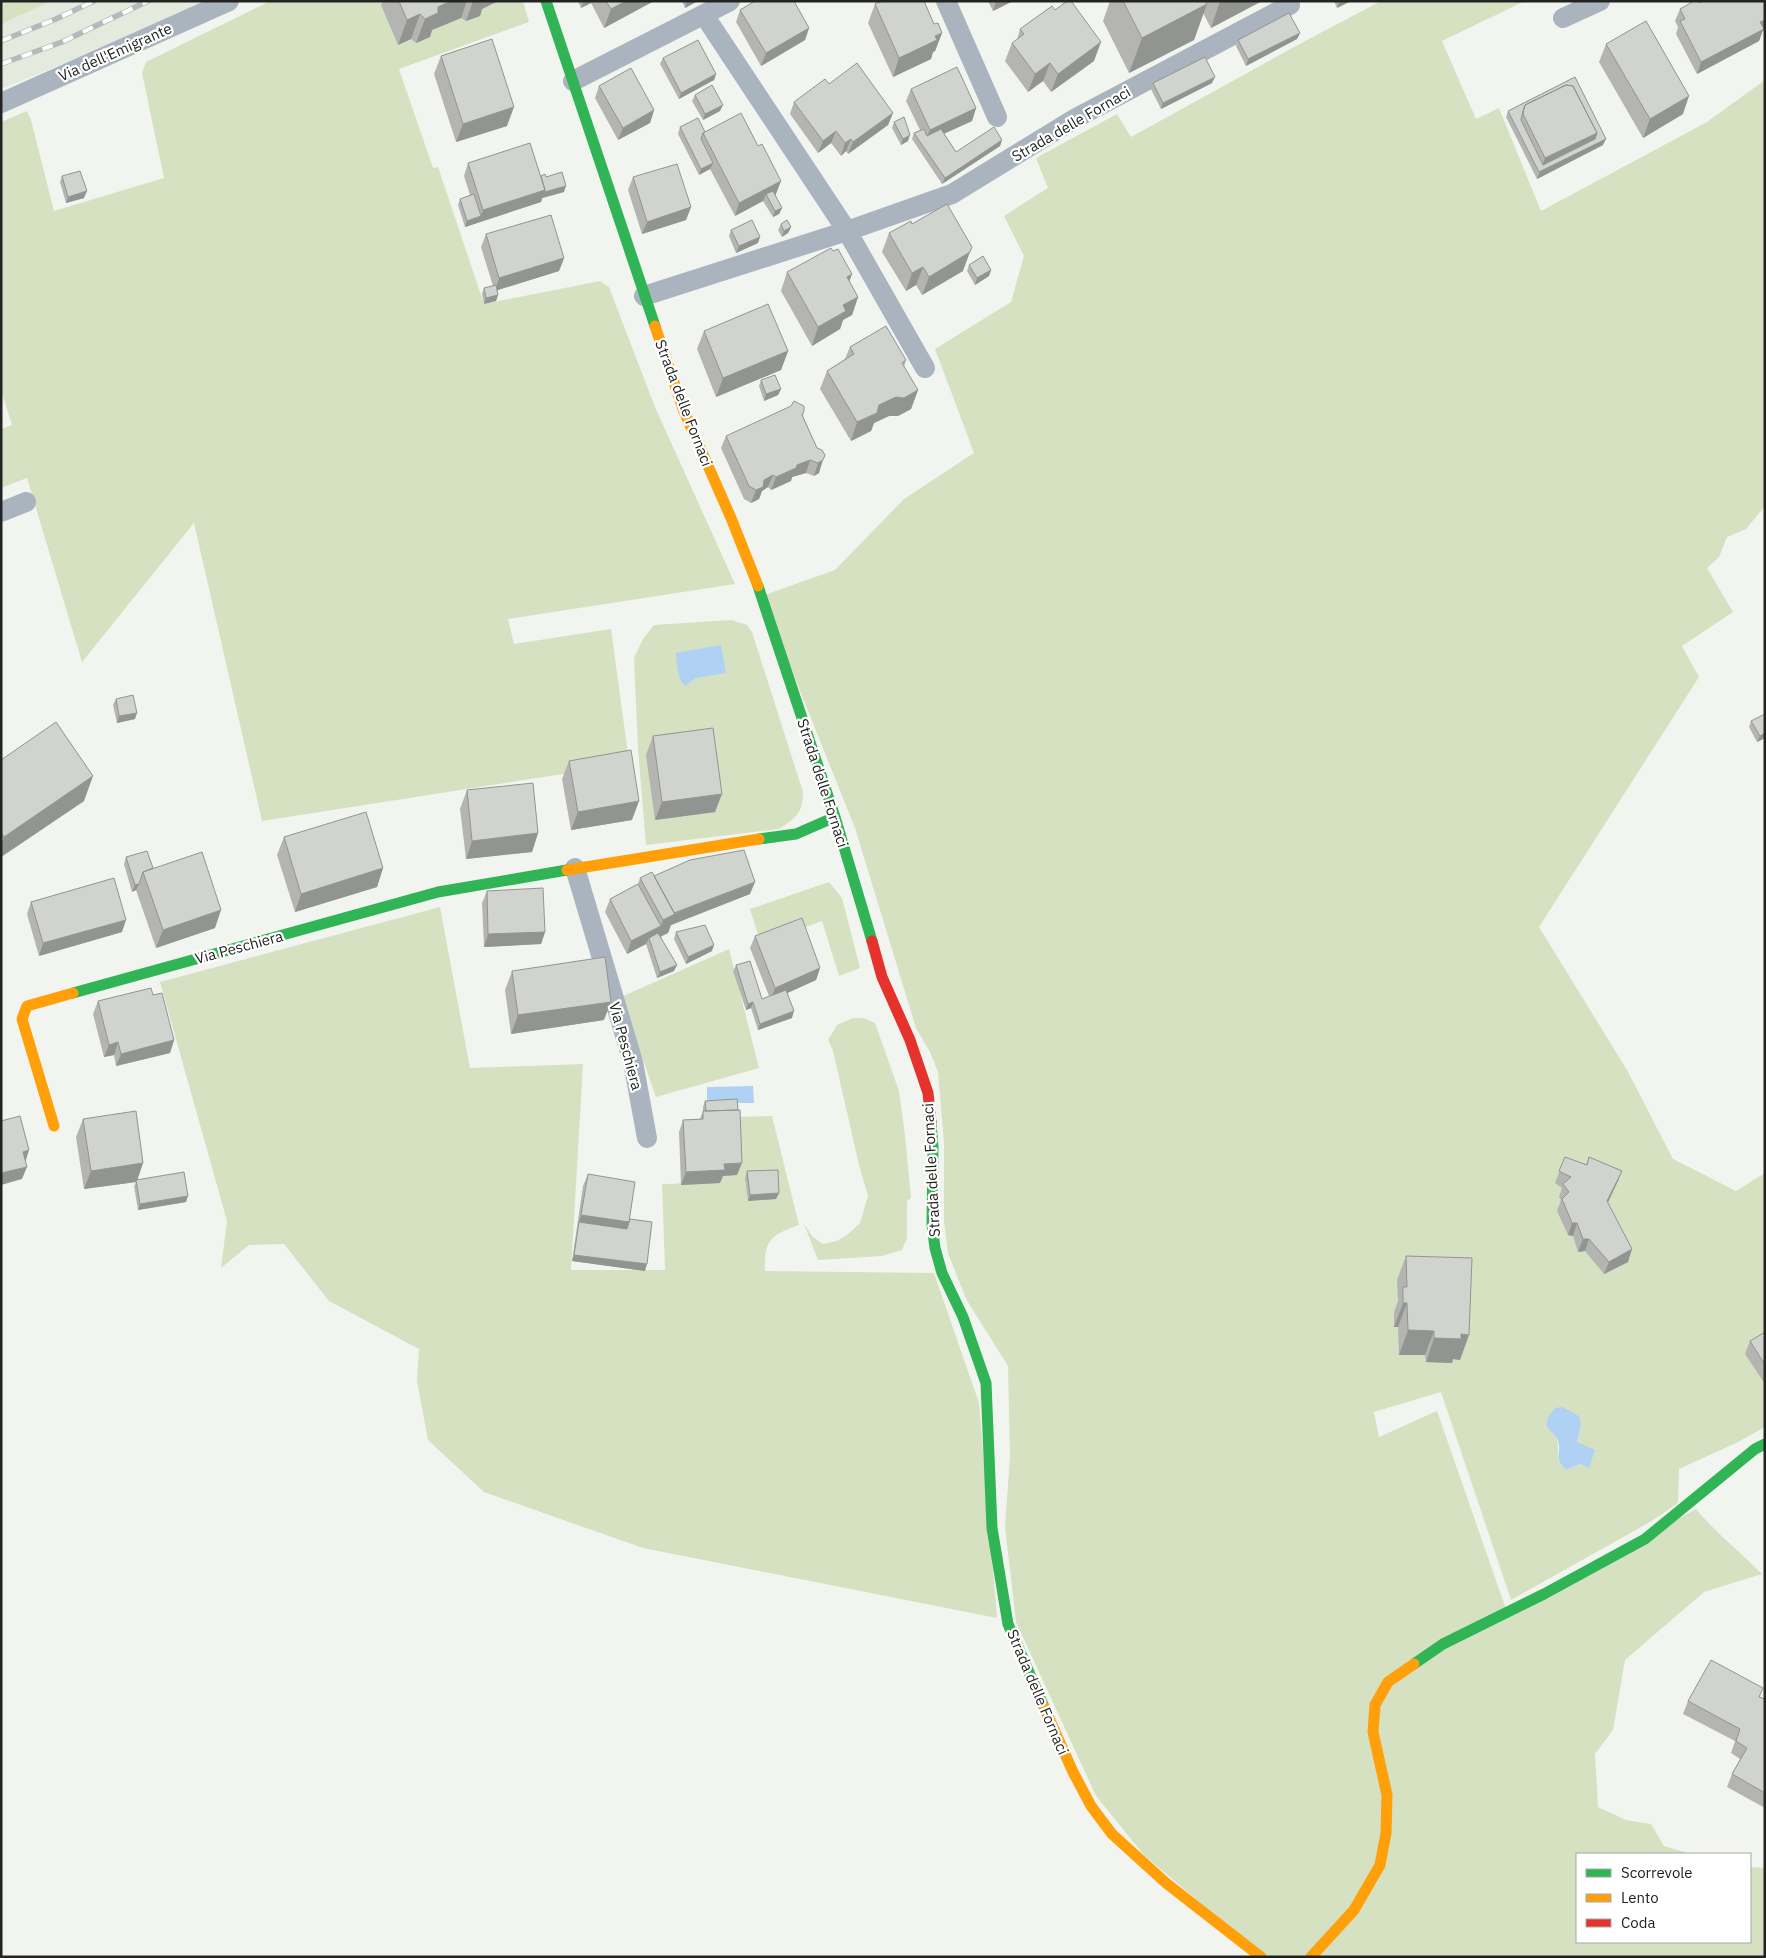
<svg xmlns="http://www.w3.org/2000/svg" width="1766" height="1958" font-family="'IBM Plex Sans',sans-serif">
<rect width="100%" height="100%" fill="#f2f5ef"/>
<path fill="#e5eade" d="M52,1H208L155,27L1,89V24Z"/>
<path fill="#d5e1c1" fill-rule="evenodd" d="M1,1H52L1,24Z
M270,1H523L529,22L399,69L433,168L438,167L484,304L600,281L609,287L655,407L735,584L508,619L514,644L611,629L629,761L563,774L262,821L194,523L82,662L27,478L1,488V429L12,425L1,390V122L27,111L31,120L54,211L164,178L142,73L146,62Z
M1381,1H1525L1442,41L1476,119L1499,108L1541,211L1707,122L1765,80V506L1746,529L1727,537L1719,557L1707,568L1733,612L1682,646L1699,677L1539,927L1627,1070L1673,1159L1736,1191L1765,1173V1427L1738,1442L1679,1469L1678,1503L1650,1522L1511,1600L1441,1392L1374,1412L1379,1437L1437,1411L1507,1612L1696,1509C1716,1533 1740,1552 1762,1574L1704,1592L1625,1660L1613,1730L1595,1754L1598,1807L1626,1820L1651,1824L1664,1846L1691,1854H1577V1942H1750V1867L1765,1868V1957H1264L1144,1855L1096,1796L1016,1622L1005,1527L1010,1457L1008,1366L966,1299L948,1253L944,1221V1143L938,1072L930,1052L916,1028L855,828L762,596L835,570L904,499L974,453L935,349L1011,302L1024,256L1004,216L1048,188L1036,158L1117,114L1131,137L1305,41ZM1581,1425L1577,1442L1589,1468L1580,1464L1566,1470C1554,1459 1561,1451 1556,1437Z
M731,620L747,625L752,632L803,792C803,813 796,818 779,829L646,845L638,749L634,658L643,639L654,625Z
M829,882L842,898L860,968L839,976L822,921L761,944L750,909Z
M440,907L470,1068L583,1064L571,1270H665L662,1184C688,1185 712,1176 737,1175L735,1117L772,1116L799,1225C770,1235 764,1241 765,1271L934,1273L979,1403L997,1618L643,1548L484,1492L428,1440L417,1381L419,1349L329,1301L284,1244L249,1245L221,1268L227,1221L160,982Z
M729,949L759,1068L656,1097L621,997Z
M853,1018H863L875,1023L899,1091L905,1135L911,1198L907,1201V1238L902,1250L882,1256L818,1260L804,1224L813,1237L823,1244L837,1241L847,1235L860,1223L868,1196L859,1165L833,1051L828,1040L837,1025Z"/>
<path fill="#afd2f4" d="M721,645L726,673L696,678L685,686C677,679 677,663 676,653Z
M753,1086L754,1103H707V1087Z
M1562,1407L1579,1416L1581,1425L1577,1442L1595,1450L1589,1468L1580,1464L1566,1470C1555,1459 1560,1458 1559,1445C1557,1428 1535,1431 1555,1408Z"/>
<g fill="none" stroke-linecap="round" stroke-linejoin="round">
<path stroke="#aab4be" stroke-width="20" d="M946,1L997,117
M704,15L847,231L925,368
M1563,18L1600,1
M573,81L730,1
M1,103L229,1
M644,296L847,231L952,194L1076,118L1290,5
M1,512L26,502
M575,868L633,1062L647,1138"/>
<path stroke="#30b455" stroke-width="11" d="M546,1L655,326
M758,586L835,817L872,941
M759,839L796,834L835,817
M73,993L438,892L567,870
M931,1122L933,1148L932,1224L935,1248L942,1273L963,1317L986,1383L992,1528L1008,1624L1044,1707
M1414,1664L1443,1644L1544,1594L1645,1539L1755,1449L1765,1444"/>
<path stroke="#ff9f0a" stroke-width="11" d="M655,326L683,409L731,518L758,586
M567,870L759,839
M54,1126L22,1019L27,1006L73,993
M1044,1707L1073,1772L1091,1806L1112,1834L1166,1883L1261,1957
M1311,1957L1354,1910L1380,1865L1386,1833L1387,1795L1373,1732L1375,1705L1388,1682L1414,1664"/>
<path stroke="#e5322d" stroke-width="11" d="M872,941L882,977L910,1040L928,1093L931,1122"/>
<g stroke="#b4babc" stroke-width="5.5">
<path id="rail" d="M1,41L56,19L94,1
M1,64L62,42L148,1"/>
</g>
<use href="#rail" stroke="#fff" stroke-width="4" stroke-dasharray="11" stroke-linecap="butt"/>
</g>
<path fill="#b4b5b2" d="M383,1H498L482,9L480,16L466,21L461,18L432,30L430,37L416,43L411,39L398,45L381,5Z
M578,1H654L604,28L591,3L581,8Z
M682,1H698L685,8Z
M988,1H1013L993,11Z
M1110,1H1262L1211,28L1203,13L1194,40L1129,73L1103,21Z
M1334,1H1351L1337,8Z
M1765,1V30H1763L1759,41L1697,74L1676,34L1678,27L1675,21L1680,9L1700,3Z
M875,4L934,24L942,33L935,51L933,52L931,59L893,77L868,23Z
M740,10L809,28L805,40L761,66L736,22Z
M1020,29L1094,61L1051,92L1043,81L1028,92L1005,61L1012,43L1017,40Z
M1300,33L1297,39L1246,66L1236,46L1238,40Z
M1606,44L1683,114L1643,138L1599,62Z
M441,56L507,126L456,142L434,74Z
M663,58L716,74L714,80L679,99L660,64Z
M1575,77L1603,145L1537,179L1506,117L1508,111Z
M1153,83H1212L1161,109L1151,89Z
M829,84L893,113L888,125L848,154L846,151L841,156L831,143L818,153L790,114L794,102Z
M599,86L654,110L650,123L618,140L595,98Z
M911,89L976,108L972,121L944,134L956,152L1002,140L1000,146L942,184L912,139L914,133L920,130L906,101Z
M695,95L720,111L703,120L692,101Z
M894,122L908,141L901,145L892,128Z
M680,127L705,132L776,194L775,195L782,208L779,214L773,217L763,201L735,216L710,169L699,175L678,134Z
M468,163L546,177L564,192L542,198L541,202L465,227L458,205L460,199L470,195L464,176Z
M62,176L84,198L66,203L60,182Z
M633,177L691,207L686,220L642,234L628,190Z
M781,224L791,227L788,233L782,237L778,230Z
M912,224L963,271L922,295L916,285L906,291L882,252L889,233Z
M731,230L758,243L736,253L729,236Z
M486,234L564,258L559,271L497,290L498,295L496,301L484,304L482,294L484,288L493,286L481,247Z
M833,251L852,274L849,281L858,297L852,315L843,320L840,329L812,346L781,291L787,272Z
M969,265L991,270L989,276L975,285L967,271Z
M704,331L788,351L781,370L716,397L697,349Z
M850,347L906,360L904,367L918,390L911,409L898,416H889L874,423L871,431L851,441L820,389L827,371L845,359Z
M761,380L781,389L778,395L764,401L759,386Z
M804,411L803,416L817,448L822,450L819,473L814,476L806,473L792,477L791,481L771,490L768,487L762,491L759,499L751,503L744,499L721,448L726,436Z
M116,699L135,719L117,723L113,705Z
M1751,721L1765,738L1757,742L1749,727Z
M653,736L715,812L655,820L646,755Z
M1,760L84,801L1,857Z
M569,761L632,820L571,830L562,779Z
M467,790L538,833L532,852L466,859L460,809Z
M284,837L383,868L377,887L295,912L277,855Z
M126,857L153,868L215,928L156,948L136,890L132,892L124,864Z
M654,876L750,894L671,925L668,933L661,936L674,971L657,978L646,944L627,954L605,912L610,899L638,884L640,878Z
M487,891L545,932L541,944L484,947L482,903Z
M31,902L122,932L39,956L27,914Z
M676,932L712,951L686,964L674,939Z
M755,936L820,968L816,980L787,993L792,1018L758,1030L751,1008L746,1010L733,971L736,965L762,999L769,996L750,948Z
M512,971L604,1020L511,1034L505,990Z
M153,995L174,1040L170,1053L116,1066L114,1055L104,1057L93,1014L98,1001Z
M705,1101L737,1175L723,1176L720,1183L681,1185L679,1132L683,1120L700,1119L703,1111V1107Z
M83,1119L143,1163L137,1179L186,1202L138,1210L134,1186L136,1182L84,1189L76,1137Z
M1565,1157L1586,1165L1589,1157L1622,1171L1617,1183L1608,1203L1628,1262L1604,1274L1585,1251L1578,1252L1573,1236L1568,1235L1557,1211L1561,1200L1559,1197L1562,1188L1555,1183Z
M747,1171L776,1199L748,1201L745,1178Z
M588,1174L630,1219L645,1271L572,1261L583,1186Z
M1406,1256L1460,1360L1453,1359L1452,1363L1426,1362L1425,1355H1399L1398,1327H1394V1312L1398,1301L1397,1280Z
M1765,1332V1384L1745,1354L1750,1341Z
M1760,1697L1765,1699V1808L1727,1787L1732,1774L1740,1759L1731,1753L1735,1741L1683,1714L1688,1701Z"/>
<path fill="#929491" d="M451,1H467L461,18L432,30L430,37L416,43L425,19L438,7Z
M473,1H498L482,9L480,16L466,21Z
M584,1H591V3L581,8Z
M626,1H654L604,28L611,9Z
M688,1H698L685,8L687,2Z
M996,1H1013L993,11Z
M1220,1H1262L1211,28Z
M1340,1H1351L1337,8Z
M1207,4L1194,40L1129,73L1142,38Z
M420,14L411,39L398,45L407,20Z
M1765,20V30H1763L1759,41L1697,74L1701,62Z
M809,28L805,40L761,66L766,53Z
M942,33L935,51L933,52L931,59L893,77L899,58Z
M1300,33L1297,39L1246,66L1248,59Z
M1101,42L1094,61L1051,92L1058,74Z
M1050,63L1043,81L1028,92L1035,74Z
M716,74L714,80L679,99L681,93Z
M1215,77L1212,83L1161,109L1163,103Z
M1689,96L1683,114L1643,138L1650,119Z
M723,105L720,111L703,120L705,114Z
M514,107L507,126L456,142L463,124Z
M976,108L972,121L925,142L930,130Z
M654,110L650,123L618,140L623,128Z
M893,113L888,125L848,154L853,142Z
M836,131L831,143L818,153L823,141Z
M1597,133L1606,139L1603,145L1537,179L1545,158Z
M910,135L908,141L901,145L903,139Z
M851,139L846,151L841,156L845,143Z
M1002,140L1000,146L942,184L945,178Z
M713,163L710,169L699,175L701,169Z
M781,181L776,194L768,198L766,194L763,201L735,216L739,203Z
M566,186L564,192L542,198L541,202L465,227L467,221L481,216L483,210L545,190Z
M87,191L84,198L66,203L68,197Z
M691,207L686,220L642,234L647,222Z
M782,208L779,214L773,217L775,211Z
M791,227L788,233L782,237L784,231Z
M760,237L758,243L736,253L739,246Z
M970,252L963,271L922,295L929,277Z
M564,258L559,271L495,291L499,278Z
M923,267L916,285L906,291L912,273Z
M991,270L989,276L975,285L977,278Z
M852,274L845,293L847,277Z
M498,295L496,301L484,304L486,298Z
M858,297L852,315L843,320L840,329L812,346L818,327L843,305Z
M788,351L781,370L716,397L723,378Z
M781,389L778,395L764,401L766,394Z
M918,390L911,409L898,416H889L874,423L871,431L851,441L857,422L879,405L896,397Z
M810,460L806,473L792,477L791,481L771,490L776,477L797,465Z
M823,460L819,473L814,476L818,463Z
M773,475L768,487L762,491L759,499L751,503L756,490L764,480Z
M137,713L135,719L117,723L119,716Z
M1765,733V738L1757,742L1760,736Z
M93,776L84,801L1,857V845L4,837Z
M722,794L715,812L655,820L662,802Z
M639,801L632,820L571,830L578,812Z
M538,833L532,852L466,859L472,841Z
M383,868L377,887L295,912L301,894Z
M755,882L750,894L671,925L668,933L650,942L649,938L646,944L627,954L631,941L661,926L663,920L670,915Z
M139,884L136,890L132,892L135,885Z
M221,910L215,928L156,948L163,930Z
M126,920L122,932L39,956L43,943Z
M545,932L541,944L484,947L488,934Z
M714,945L712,951L686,964L688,957Z
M677,965L674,971L657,978L660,972Z
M820,968L816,980L770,1001L775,988Z
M611,1002L604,1020L511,1034L518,1015Z
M753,1002L751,1008L746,1010L748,1004Z
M794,1011L792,1018L758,1030L760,1024Z
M174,1040L170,1053L116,1066L121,1054Z
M118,1042L114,1055L104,1057L109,1045Z
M29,1150L25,1163L23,1152Z
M143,1163L137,1181L136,1180V1182L84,1189L91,1171Z
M742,1163L737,1175L723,1176L720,1183L681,1185L686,1172L724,1164Z
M27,1167L22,1179L1,1185V1173Z
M1622,1171L1617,1183L1602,1214L1607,1201Z
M779,1193L776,1199L748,1201L750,1195Z
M188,1196L186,1202L138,1210L140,1204Z
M581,1215L629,1222L625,1235L579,1222Z
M1572,1223H1577L1573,1236L1568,1235Z
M1583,1239H1589L1585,1251L1578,1252Z
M1632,1249L1628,1262L1604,1274L1609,1262Z
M574,1255L647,1264L645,1271L572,1261Z
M1403,1303H1407L1398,1327H1394Z
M1408,1330L1434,1331L1425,1355H1399Z
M1461,1334L1469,1335L1460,1360L1453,1359L1452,1363L1426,1362L1434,1338Z"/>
<path fill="#d1d3cf" stroke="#929491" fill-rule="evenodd" d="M399,1H451L438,7V13L425,19L420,14L407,20Z
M606,1H626L611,9Z
M755,1H794L809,28L766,53L740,10Z
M882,1H924L934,24L938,23L942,33L935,36L937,40L899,58L875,4Z
M1067,1H1071L1101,42L1058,74L1050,63L1035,74L1012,43L1024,34L1020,29L1052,6L1055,10Z
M1123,1H1205L1207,4L1142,38Z
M1694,1H1700V3L1703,1H1765V20L1760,22L1764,29L1701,62L1680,21L1685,19L1680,9Z
M1289,13L1300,33L1248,59L1238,40Z
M1646,21L1689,96L1650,119L1606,44Z
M492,39L514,107L463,124L441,56Z
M698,40L716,74L681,93L663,58Z
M1205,57L1215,77L1163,103L1153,83Z
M857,63L893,113L853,142L851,139L845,143L836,131L823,141L794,102L825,79L829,84Z
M957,67L976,108L930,130L911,89Z
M631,68L654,110L623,128L599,86Z
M1575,77L1606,139L1539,172L1508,111ZM1566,85L1573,86L1597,133L1595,139L1543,165L1521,120L1523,111L1525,105Z
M712,85L723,105L705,114L695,95Z
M1566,85L1573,86L1597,133L1545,158L1523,114L1525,105Z
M741,113L758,146L762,144L781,181L739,203L703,133Z
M904,117L910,135L903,139L894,122Z
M698,118L705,132L703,133L701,139L713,163L701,169L680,127Z
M994,127L1002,140L945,178L914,133L924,129L927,136L941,129L956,152Z
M530,143L545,190L483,210L468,163Z
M677,164L691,207L647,222L633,177Z
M80,171L87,191L68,197L62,176Z
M562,172L566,186L545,192V190L541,176L545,174L546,177Z
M773,191L782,208L775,211L766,194Z
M474,194L481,216L467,221L460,199Z
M947,204L972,247L970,252L929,277L923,267L912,273L889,233L911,221L912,224Z
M551,215L564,258L499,278L486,234Z
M752,220L760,237L739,246L731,230Z
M787,220L791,227L784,231L781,224Z
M831,248L833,251L838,249L852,274L847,277L858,297L843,305L846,311L818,327L787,272Z
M983,256L991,270L977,278L969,265Z
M496,285L498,295L486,298L484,288Z
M768,304L788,351L723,378L704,331Z
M886,326L906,360L902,363L918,390L904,398L896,397L879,405L877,413L857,422L827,371L854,354L850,347Z
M775,375L781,389L766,394L761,380Z
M794,401L804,406V411L802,415L817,448L822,450L825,455L823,460L818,463L810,460L797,465L796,468L776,477L773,475L764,480L763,487L756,490L749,486L726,436L791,406Z
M133,695L137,713L119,716L116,699Z
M1765,714V733L1760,736L1751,721Z
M56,722L93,776L4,837L1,832V760Z
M713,728L722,794L662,802L653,736Z
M631,750L639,801L578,812L569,761Z
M533,783L538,833L472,841L467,790Z
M366,812L383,868L301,894L284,837Z
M744,850L755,882L674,913L654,876L690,860Z
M147,851L153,868L143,872L139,884L135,885L126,857Z
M202,852L221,910L163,930L143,872Z
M652,872L675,914L663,920L640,878Z
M114,878L126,920L43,943L31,902Z
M638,884L661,926L631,941L610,899Z
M543,888L545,932L488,934L487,891Z
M802,918L820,968L775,988L755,936Z
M705,925L714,945L688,957L676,932Z
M658,933L677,965L660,972L649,938Z
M605,957L611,1002L518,1015L512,971Z
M750,961L762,999L786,990L794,1011L760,1024L753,1002L748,1004L736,965Z
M151,988L153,995L162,993L174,1040L121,1054L118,1042L109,1045L98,1001Z
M737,1099L738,1110L706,1111L705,1101Z
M740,1110L742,1163L724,1164L725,1170L686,1172L683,1120L703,1119V1111Z
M136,1111L143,1163L91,1171L83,1119Z
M20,1116L29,1150L23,1152L27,1167L1,1173V1121Z
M1565,1157L1587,1165L1589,1157L1622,1171L1607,1201L1632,1249L1609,1262L1589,1239H1583L1577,1223H1572L1562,1199L1569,1192L1563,1184L1571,1177L1559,1171Z
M778,1170L779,1193L750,1195L747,1171Z
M184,1172L188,1196L140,1204L136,1180Z
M588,1174L635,1182L629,1222L581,1215Z
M630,1219L652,1222L647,1264L574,1255L579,1222L627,1229Z
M1406,1256L1472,1258L1469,1335L1461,1334V1339L1434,1338V1331L1408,1330L1407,1303H1403V1287H1407Z
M1765,1332V1365L1750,1341Z
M1711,1660L1763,1688L1759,1697L1765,1699V1793L1732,1774L1747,1748L1736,1741L1740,1729L1688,1701Z"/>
<g text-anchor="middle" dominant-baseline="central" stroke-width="4.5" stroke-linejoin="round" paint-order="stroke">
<g font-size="15" fill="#232421" stroke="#fff">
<text transform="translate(115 52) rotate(-24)">Via dell'Emigrante</text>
<text transform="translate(1071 124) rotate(-30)">Strada delle Fornaci</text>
<text transform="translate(684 403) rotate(69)">Strada delle Fornaci</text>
<text transform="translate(823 783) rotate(72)">Strada delle Fornaci</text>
<text transform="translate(239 947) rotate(-15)">Via Peschiera</text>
<text transform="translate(626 1046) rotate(75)">Via Peschiera</text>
<text transform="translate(931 1170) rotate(-93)">Strada delle Fornaci</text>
<text transform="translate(1038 1692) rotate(67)">Strada delle Fornaci</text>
</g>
</g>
<rect width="1766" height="1958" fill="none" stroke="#232421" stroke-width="5"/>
<rect x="1576" y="1853" width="175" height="90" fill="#ffffff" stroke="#a7a7a6"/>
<rect x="1586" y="1869" width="25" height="8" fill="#30b455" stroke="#a7a7a6"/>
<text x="1621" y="1878" font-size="15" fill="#232421">Scorrevole</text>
<rect x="1586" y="1894" width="25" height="8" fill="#ff9f0a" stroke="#a7a7a6"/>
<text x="1621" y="1903" font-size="15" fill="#232421">Lento</text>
<rect x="1586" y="1919" width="25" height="8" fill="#e5322d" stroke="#a7a7a6"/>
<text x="1621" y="1928" font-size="15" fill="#232421">Coda</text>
</svg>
